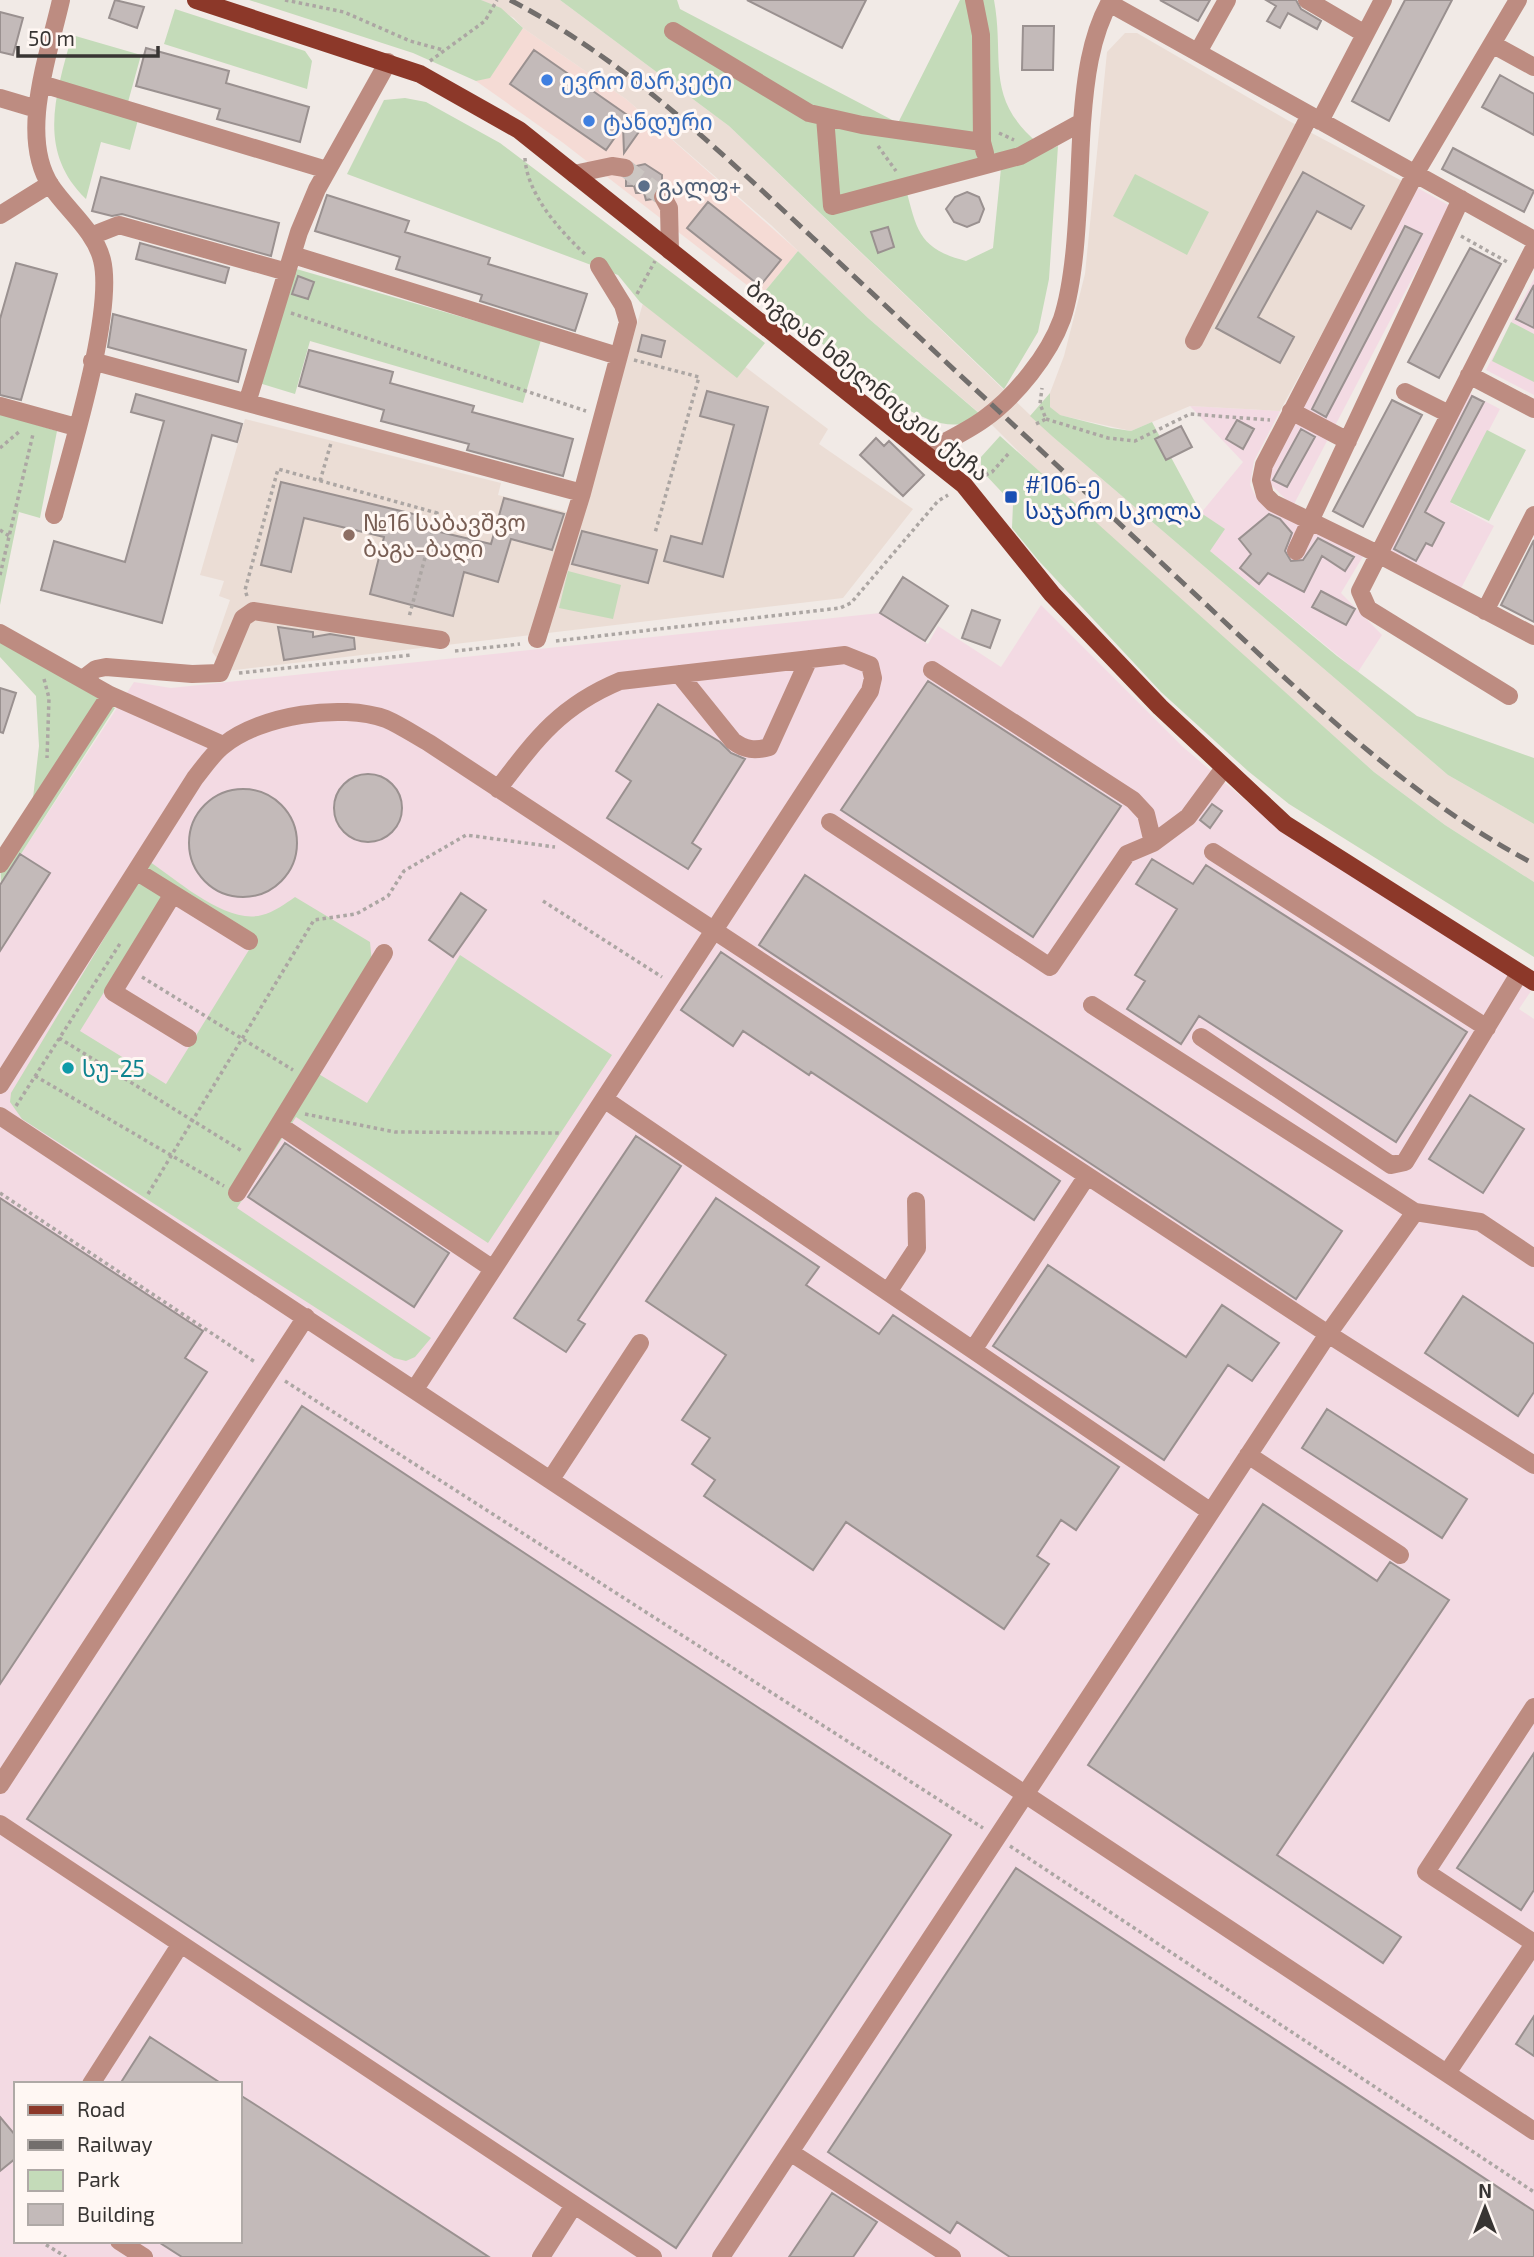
<svg xmlns="http://www.w3.org/2000/svg" width="1534" height="2257" font-family="'Exo 2','Noto Sans Georgian',sans-serif">
<rect width="100%" height="100%" fill="#f1eae6"/>
<path fill="#f5dbd5" d="M523,28L626,99L798,251L761,296L562,142L476,81L490,77Z"/>
<path fill="#f3dae3" fill-rule="evenodd" d="M1416,187L1450,206L1293,506L1269,483L1273,459Z
M1534,279V395L1486,370Z
M1465,391L1500,409L1451,503L1494,526L1459,592L1381,551Z
M1190,406L1280,411L1254,461L1250,485L1256,497L1267,506L1365,553L1341,593L1382,635L1358,672L1210,551L1201,513L1243,462Z
M1041,605L1183,747L1278,828L1531,991L1519,1009L1534,1019V2257H0V886L134,682L171,688L880,613L928,644L938,626L1001,667ZM16,2084H240V2241H16Z"/>
<path fill="#ebddd5" d="M481,0H560L729,126L1053,437L1448,775L1534,824V882L1445,825L1374,772L1048,481L985,418L868,318L771,225L626,99L523,28L514,18Z
M1125,33H1137L1289,121L1404,182L1280,411L1190,406L1131,431L1059,415L1050,407V393L1064,356L1085,274L1107,52Z
M643,303L675,314L828,429L819,444L913,509L843,598L227,671L212,652L230,600L219,596L224,581L200,575L245,419L501,483L498,495L582,516Z"/>
<path fill="#c4dbb9" fill-rule="evenodd" d="M249,0H481L501,8L523,28L490,78L476,81L413,53Z
M560,0H677L680,9L898,123L960,0H994C1005,60 984,98 1038,143L904,182C917,228 916,248 966,261L993,248L1001,168L1058,146L1049,279L1038,332L1004,389L729,126Z
M175,9L305,51L312,61L307,89L164,44Z
M72,35L141,55L125,113L139,116L130,150L101,142L86,199C36,151 56,94 72,35Z
M405,98L426,102L500,143L765,343L737,378L640,302L618,275L347,174L384,100Z
M1135,174L1209,212L1187,255L1113,216Z
M798,251L868,318L981,415C957,434 930,421 906,409L761,296Z
M293,268L541,340L523,403L310,341L295,394L259,383Z
M1511,322L1534,334V382L1492,361Z
M1050,393V407L1060,415L1111,428L1131,431L1152,422L1201,513L1225,529L1210,551L1337,656L1417,716L1534,758V824L1448,775L1053,437L1030,416Z
M0,414L57,431L40,518L19,512L0,605Z
M1487,430L1526,450L1489,521L1450,502Z
M1000,436L1374,772L1445,825L1534,882V957L1289,804L1248,771L1161,692L1039,561L1012,528L1013,504L981,470V457Z
M568,571L621,585L613,619L559,608Z
M0,641L115,708L1,885L0,850L33,798L39,746L36,696L0,657Z
M150,862C177,880 227,925 262,915C274,912 285,904 295,897L370,942L372,963L307,1067L367,1103L460,955L612,1055L488,1243L296,1117L237,1208L431,1338L415,1357L406,1361L394,1358L22,1119L10,1102L11,1093ZM171,884L257,937L166,1084L80,1031Z"/>
<path fill="#c3bab9" stroke="#9a9190" stroke-width="2" d="M115,0L144,7L137,28L109,18Z
M747,0H866L842,48Z
M1160,0H1210L1198,21Z
M1266,0H1296L1301,9L1321,21L1317,29L1288,13L1280,28L1267,21L1276,6Z
M1405,0H1452L1389,121L1352,101Z
M0,12L23,18L13,55L0,52Z
M1023,26H1054L1053,70H1022Z
M146,48L229,71L226,83L309,107L300,142L217,119L220,109L136,86Z
M534,50L643,126L624,153L623,126L606,150L510,84Z
M1500,75L1534,94V135L1482,107Z
M1453,148L1534,191L1524,212L1442,169Z
M645,164L662,175V186L654,191L652,199L646,200L644,193H636L634,186H626V179L634,175L636,166Z
M1303,172L1364,206L1351,229L1317,211L1258,317L1294,337L1280,363L1216,328Z
M101,177L279,223L271,256L122,214L112,216L92,211Z
M967,192L979,197L984,209L979,222L967,227L954,222L946,209L955,197Z
M327,195L409,221L405,232L490,258L488,264L587,294L575,331L480,301L482,295L396,269L400,257L315,231Z
M708,202L781,260L760,286L687,228Z
M1405,226L1422,234L1326,417L1312,409Z
M888,227L894,247L878,253L871,232Z
M140,243L229,268L225,283L136,259Z
M1470,248L1501,264L1439,378L1408,362Z
M16,263L57,274L21,400L0,395V319Z
M298,276L314,282L308,299L292,294Z
M1534,285V328L1516,319Z
M113,314L246,350L238,382L108,347Z
M642,335L665,341L661,357L638,351Z
M309,350L393,372L390,383L474,406L472,412L573,439L563,476L467,450L469,444L381,421L384,410L299,386Z
M707,391L768,407L723,577L664,561L671,536L702,544L734,425L700,416Z
M136,394L242,424L237,442L212,435L162,623L41,590L54,541L125,562L164,421L131,412Z
M1472,396L1484,402L1425,512L1444,523L1432,546L1426,543L1416,561L1394,549Z
M1392,400L1422,415L1363,527L1333,511Z
M1237,420L1254,429L1243,449L1226,439Z
M1181,426L1192,447L1166,460L1155,439Z
M1301,429L1315,437L1287,487L1273,480Z
M876,438L884,446L889,441L924,475L903,496L860,455Z
M281,482L426,517L423,528L491,544L504,498L564,514L552,550L511,539L498,582L464,572L453,616L370,594L384,537L304,518L291,572L261,565Z
M1269,514L1280,519L1292,533L1285,551L1291,561L1303,560L1318,538L1354,557L1345,571L1322,556L1304,592L1268,573L1259,584L1240,568L1251,554L1239,539Z
M582,531L657,550L648,583L572,564Z
M1534,540V622L1501,605Z
M903,577L948,606L925,641L880,613Z
M1321,591L1355,609L1346,625L1312,607Z
M972,610L1000,620L990,648L962,638Z
M278,627L313,632V637L330,634L354,638L355,649L284,660Z
M928,681L1121,806L1033,937L841,810Z
M0,688L16,693L3,733L0,732Z
M658,704L720,742L731,753L745,759L692,843L701,849L688,869L607,818L631,781L616,771Z
M334 808a34 34 0 1 1 68 0a34 34 0 1 1-68 0Z
M189 843a54 54 0 1 1 108 0a54 54 0 1 1-108 0Z
M1212,804L1222,811L1210,828L1200,820Z
M20,854L50,873L0,951V885Z
M1152,859L1193,884L1206,865L1467,1032L1396,1142L1199,1016L1181,1044L1127,1009L1145,981L1135,975L1177,909L1136,884Z
M805,875L1342,1231L1296,1299L759,945Z
M461,893L486,910L453,957L429,940Z
M721,952L1060,1181L1034,1220L811,1072L809,1075L743,1031L733,1046L681,1010Z
M1470,1095L1524,1129L1483,1193L1429,1159Z
M636,1136L681,1166L578,1320L585,1324L566,1352L514,1318Z
M285,1143L449,1253L414,1307L248,1197Z
M0,1198L203,1331L185,1358L207,1372L0,1684Z
M716,1198L819,1267L806,1285L879,1334L893,1315L1119,1467L1076,1530L1061,1520L1037,1556L1049,1564L1004,1629L846,1522L813,1570L704,1496L715,1480L692,1464L710,1438L682,1420L726,1355L646,1301Z
M1048,1265L1186,1357L1222,1305L1279,1343L1252,1381L1228,1365L1164,1460L993,1346Z
M1463,1296L1534,1344V1392L1518,1416L1425,1353Z
M302,1406L951,1835L676,2248L27,1819Z
M1327,1409L1467,1499L1442,1538L1302,1448Z
M1263,1504L1377,1581L1390,1562L1449,1600L1277,1855L1401,1937L1383,1963L1088,1765Z
M1534,1753V1890L1521,1910L1457,1868Z
M1016,1868L1534,2211V2257H1010L957,2222L950,2233L828,2152Z
M1534,2016V2056L1516,2044Z
M150,2037L222,2084H120Z
M240,2095L262,2109L489,2257H182L157,2241H240Z
M0,2117L16,2136V2158L0,2171Z
M832,2193L877,2222L853,2257H789Z"/>
<g fill="none" stroke-linecap="round" stroke-linejoin="round">
<path stroke="#ccc6c2" stroke-width="18" stroke-dasharray="18 9" stroke-linecap="butt" d="M625,168L663,197"/>
<path stroke="#aca6a3" stroke-width="3.5" stroke-dasharray="3.5 3.5" stroke-linecap="butt" d="M285,0L344,12L410,41L443,50
M430,61L485,21L497,0
M999,133L1014,140
M878,146L896,171
M525,158C527,195 561,232 587,256
M1461,236L1509,263
M637,294L655,261
M291,313L586,411
M634,360L699,377L655,533
M1046,419L1108,438L1135,441L1190,414L1270,420
M1036,424L1046,419L1040,404L1042,388
M0,448L20,431
M979,478L992,472L1009,453
M320,481L331,443
M0,530L9,536
M0,575L33,434
M247,596L245,590L278,469L437,513L409,617
M556,641L840,608L851,603L938,501L948,495
M455,651L520,644
M239,673L412,655
M44,679L49,698L47,758
M543,901L662,977
M142,977L293,1070
M59,1038L242,1151
M35,1076L224,1186
M16,1106L121,942
M305,1114L395,1132L562,1133
M0,1193L255,1362
M148,1194L314,920L356,914L388,896L404,871L466,835L555,847
M285,1381L983,1828
M1010,1846L1534,2192
M16,2206V2223
M40,2241L66,2257"/>
<path stroke="#bd8c81" stroke-width="18" d="M974,0L981,35L982,142L985,153
M1307,0L1365,34
M1518,0L1415,174L1264,465L1261,480L1265,495L1273,503L1378,554L1534,636
M1109,3L1534,240
M673,31L809,113L862,125L982,142
M1492,44L1534,67
M1198,52L1227,0
M42,84L327,170
M0,98L37,109
M825,117L832,206L1020,156L1082,122
M1320,121L1383,0
M574,174L612,166L625,168
M663,197L669,208L670,251
M0,215L50,184
M91,236L119,225L287,272
M293,255L618,356
M1194,341L1310,115
M92,361L582,493L628,322L623,305L599,266
M1469,375L1534,409
M1405,392L1449,414
M247,403L299,232L317,189L388,62
M0,406L76,427
M1291,411L1348,441
M924,453C944,442 966,432 984,419C1016,396 1049,355 1062,319C1079,267 1078,180 1082,123C1085,82 1090,36 1111,0
M54,515C69,458 115,312 102,260C95,231 67,210 51,186C18,136 49,54 61,0
M1296,551L1461,199
M1485,611L1534,515
M0,633L110,695L223,745
M537,639L582,493
M932,670L1133,800L1146,814L1153,843
M679,674L733,741C745,750 755,751 769,747L809,659
M83,679L96,669L106,667L192,674L220,673L243,618L253,611L441,640
M1509,696L1368,609L1360,591L1534,248
M830,822L1050,967L1127,854L1153,843L1188,817L1224,768
M1213,852L1487,1028
M0,864L110,695
M136,871L249,941
M173,894L113,992L188,1038
M1092,1005L1415,1212
M1201,1037L1391,1165L1405,1162L1519,974
M0,1085L195,778C204,767 213,753 224,745C261,715 341,703 386,719C400,725 415,735 429,743L1328,1334L1534,1465
M604,1099L1211,1512
M0,1116L1534,2131
M279,1125L493,1269
M237,1193L384,953
M888,1292L917,1248L916,1201
M973,1350L1087,1176
M415,1389L870,691L873,678L870,665L845,655L620,681C560,706 536,739 498,789
M1248,1455L1400,1555
M551,1479L640,1343
M1534,1707L1426,1872L1534,1943
M0,1785L306,1317
M0,1824L653,2257
M1447,2073L1534,1944
M91,2084L180,1945
M790,2152L952,2257
M119,2241L144,2257
M541,2257L574,2205
M721,2257L1328,1334L1415,1212L1480,1222L1534,1258"/>
<path stroke="#8c3829" stroke-width="18" d="M196,0L420,74L519,130L964,485L1052,594L1160,707L1285,824L1534,982"/>
<path stroke="#726e6c" stroke-width="5" stroke-dasharray="14 7" stroke-linecap="butt" d="M510,0C626,60 717,149 812,237C935,352 1059,467 1182,582C1292,684 1400,793 1534,864"/>
</g>
<g fill="#3f7fe0" stroke="#fff7f3" stroke-width="2.5">
<circle cx="547" cy="80" r="7"/>
<circle cx="589" cy="121" r="7"/>
</g>
<circle fill="#5c6f8a" stroke="#fff7f3" stroke-width="2.5" cx="644" cy="186" r="7"/>
<rect fill="#1a4fb4" stroke="#fff7f3" stroke-width="2.5" x="1004" y="490" width="14" height="14" rx="3.5"/>
<circle fill="#8d6e63" stroke="#fff7f3" stroke-width="2.5" cx="349" cy="535" r="7"/>
<circle fill="#0f9aa8" stroke="#fff7f3" stroke-width="2.5" cx="68" cy="1068" r="7"/>
<g text-anchor="middle" dominant-baseline="central" stroke-width="6" stroke-linejoin="round" paint-order="stroke">
<g font-size="23" fill="#366cbe" stroke="#fff7f3" text-anchor="start">
<text x="561" y="80">ევრო მარკეტი</text>
<text x="603" y="121">ტანდური</text>
</g>
<g font-size="23" fill="#4e5e75" stroke="#fff7f3" text-anchor="start">
<text x="658" y="186">გალფ+</text>
</g>
<g font-size="23" fill="#383533" stroke="#fff7f3">
<text transform="translate(868 380) rotate(39)">ბოგდან ხმელნიცკის ქუჩა</text>
</g>
<g font-size="23" fill="#164399" stroke="#fff7f3" text-anchor="start">
<text x="1025" y="484">#106-ე<tspan x="1025" dy="26">საჯარო სკოლა</tspan></text>
</g>
<g font-size="23" fill="#785e54" stroke="#fff7f3" text-anchor="start">
<text x="363" y="522">№16 საბავშვო<tspan x="363" dy="26">ბაგა-ბაღი</tspan></text>
</g>
<g font-size="23" fill="#0d838f" stroke="#fff7f3" text-anchor="start">
<text x="82" y="1068">სუ-25</text>
</g>
</g>
<rect x="14" y="2082" width="228" height="161" fill="#fff7f3" stroke="#afa9a6" stroke-width="2"/>
<rect x="28" y="2105" width="35" height="10" fill="#8c3829" stroke="#afa9a6" stroke-width="2"/>
<text x="77" y="2117" font-size="21" fill="#383533">Road</text>
<rect x="28" y="2140" width="35" height="10" fill="#726e6c" stroke="#afa9a6" stroke-width="2"/>
<text x="77" y="2152" font-size="21" fill="#383533">Railway</text>
<rect x="28" y="2170" width="35" height="21" fill="#c4dbb9" stroke="#afa9a6" stroke-width="2"/>
<text x="77" y="2187" font-size="21" fill="#383533">Park</text>
<rect x="28" y="2204" width="35" height="21" fill="#c3bab9" stroke="#afa9a6" stroke-width="2"/>
<text x="77" y="2222" font-size="21" fill="#383533">Building</text>
<g transform="translate(1485 2208)" stroke="#fff7f3" stroke-width="5" paint-order="stroke">
<path d="M0-5L12 26L0 18L-12 26Z" fill="#383533"/>
<text y="-10" font-size="19" font-weight="bold" text-anchor="middle" fill="#383533">N</text>
</g>
<path d="M18 46v10h140v-10" fill="none" stroke="#383533" stroke-width="3.5"/>
<text x="28" y="46" font-size="21" fill="#383533" stroke="#fff7f3" stroke-width="5" paint-order="stroke">50 m</text>
</svg>
